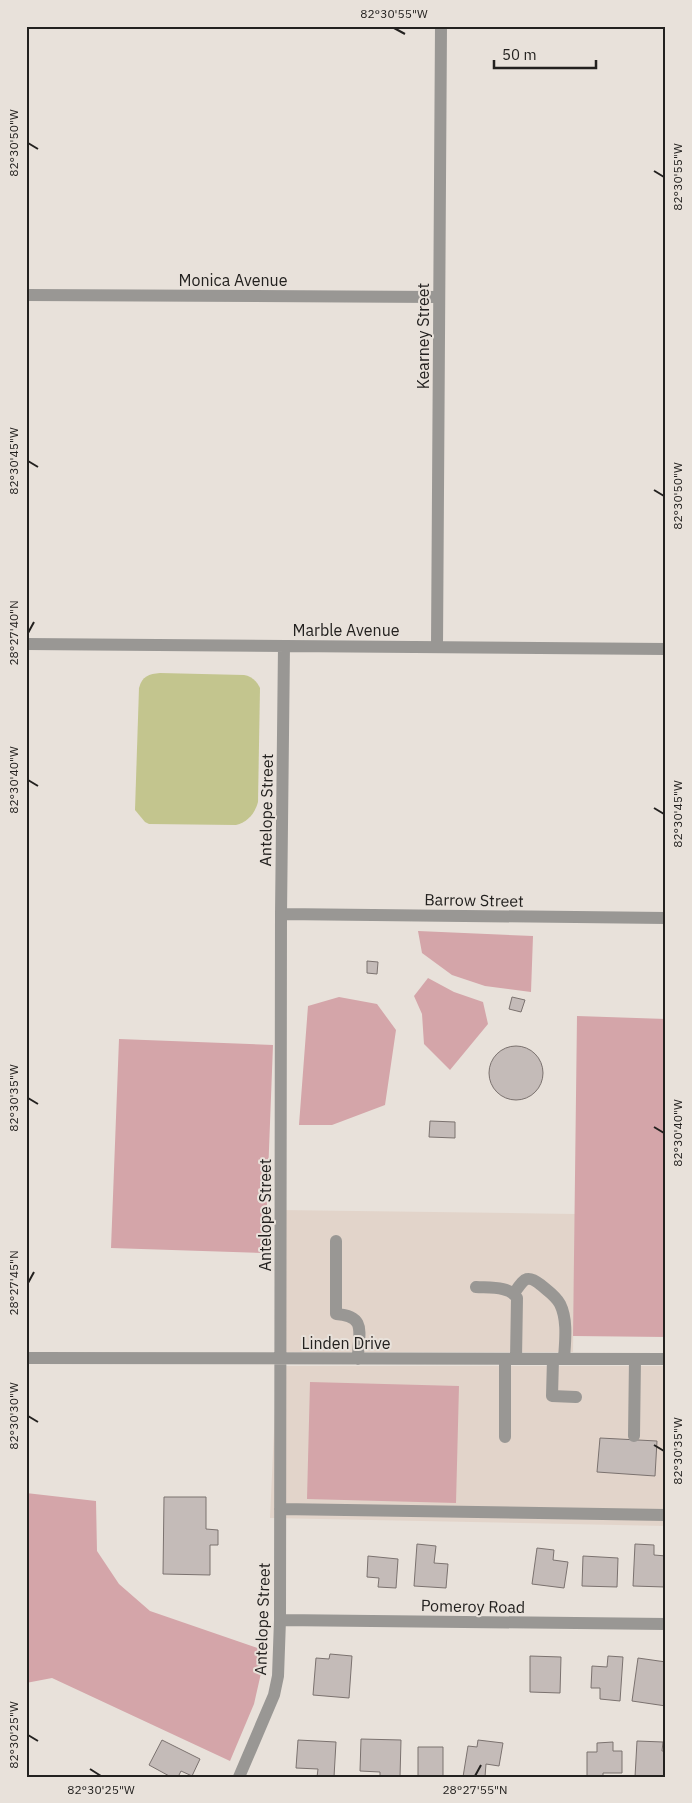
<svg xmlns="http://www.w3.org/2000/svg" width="692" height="1803" font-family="'IBM Plex Sans',sans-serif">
<rect width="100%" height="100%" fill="#e8e1da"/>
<path fill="#e2d4ca" d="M279,1210L575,1214L573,1352H278Z
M277,1366H666V1526L270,1518Z"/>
<path fill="#d4a5a9" d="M418,931L533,936L531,992L485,986L452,975L422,953Z
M428,978L454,992L483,1002L488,1024L450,1070L424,1044L422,1014L414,996Z
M339,997L377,1004L396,1030L385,1105L332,1125H299L308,1006Z
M577,1016L666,1019V1337L573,1336Z
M119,1039L273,1045L265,1253L111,1248Z
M310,1382L459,1386L456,1503L307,1499Z
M26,1493L96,1501L97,1551L119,1584L150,1611L266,1651L254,1704L230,1761L52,1678L26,1683Z"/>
<path fill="#c3c58e" d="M160,673L244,675C251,676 257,681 260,688L258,802C255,813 248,822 236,825L149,824L145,822L135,810L139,688C142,676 149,674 160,673Z"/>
<path fill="#c4bbb8" stroke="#7b726f" d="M367,961L378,962L377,974L367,973Z
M512,997L525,1000L521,1012L509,1009Z
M489 1073a27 27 0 1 1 54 0a27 27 0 1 1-54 0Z
M430,1121L455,1122V1138L429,1137Z
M600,1438L657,1441L655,1476L597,1472Z
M164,1497H206V1529L218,1530V1545H210V1575L163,1574Z
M417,1544L436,1546L434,1563L448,1564L446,1588L414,1586Z
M635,1544L654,1545V1555L666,1556L665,1587L633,1586Z
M537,1548L554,1550L553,1560L568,1562L564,1588L532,1584Z
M368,1556L398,1559L396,1588L378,1587L379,1578L367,1577Z
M583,1556L618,1558L617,1587L582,1586Z
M330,1654L352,1656L349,1698L313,1695L316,1658L329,1659Z
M530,1656L561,1657L560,1693L530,1692Z
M608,1656L623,1657L620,1701L600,1699V1688H591L592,1666L607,1667Z
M638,1658L666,1662V1706L632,1701Z
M361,1739L401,1740L400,1777H380V1772L360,1771Z
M162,1740L200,1759L192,1776L181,1771L178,1777H171L149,1765Z
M298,1740L336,1742L334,1777H317L318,1769L296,1768Z
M478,1740L503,1743L499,1766L486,1764L485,1777H463L468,1746L477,1747Z
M637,1741L663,1742L662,1751H666V1777H635Z
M613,1742V1751H622V1773H603V1777H587V1752H597V1743Z
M418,1747H443V1777H418Z"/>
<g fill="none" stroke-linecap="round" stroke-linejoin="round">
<path stroke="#999794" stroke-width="12" d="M26,295L439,297
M26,644L666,649
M437,647L441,26
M281,914L666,918
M336,1241V1314C368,1316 358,1334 358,1359
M476,1287C489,1288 510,1286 517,1298L516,1359
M514,1293C524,1280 526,1273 541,1285C548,1291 556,1296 560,1304C568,1320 565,1342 564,1359
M26,1358L666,1359
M553,1359L552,1396L576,1397
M634,1436L635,1359
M505,1437V1359
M280,1509L666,1515
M280,1620L666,1624
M239,1777L274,1695L278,1676L280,1620L281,914L284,646"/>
</g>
<path fill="none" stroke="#23211f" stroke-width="2" d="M394,28L405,34M28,143L38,149M654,171L664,177M28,461L38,467M654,490L664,496M28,633L34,622M28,780L38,786M654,808L664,814M28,1098L38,1104M654,1127L664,1133M28,1283L34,1272M28,1416L38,1422M654,1445L664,1451M28,1735L38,1741M90,1769L101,1776M475,1776L481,1765"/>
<g text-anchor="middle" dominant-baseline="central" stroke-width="4" stroke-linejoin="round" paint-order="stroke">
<g font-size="16" fill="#23211f" stroke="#e8e1da">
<text x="233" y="280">Monica Avenue</text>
<text transform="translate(423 336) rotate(-90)">Kearney Street</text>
<text x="346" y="630">Marble Avenue</text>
<text transform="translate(266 810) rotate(-89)">Antelope Street</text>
<text transform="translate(474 900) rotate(1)">Barrow Street</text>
<text transform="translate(265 1215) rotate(-90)">Antelope Street</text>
<text x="346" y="1343">Linden Drive</text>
<text transform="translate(473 1606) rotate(1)">Pomeroy Road</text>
<text transform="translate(262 1619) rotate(-88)">Antelope Street</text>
</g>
</g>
<rect width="692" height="1803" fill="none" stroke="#e8e1da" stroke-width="55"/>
<path d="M494 60v8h102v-8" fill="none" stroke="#23211f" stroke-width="2.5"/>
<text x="502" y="60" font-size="15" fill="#23211f" stroke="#e8e1da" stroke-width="4" paint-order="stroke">50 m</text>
<rect x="28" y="28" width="636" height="1748" fill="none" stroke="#23211f" stroke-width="2"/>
<g font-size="12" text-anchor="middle" fill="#23211f">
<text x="394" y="18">82°30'55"W</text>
<text transform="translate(14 143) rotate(-90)" y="4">82°30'50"W</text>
<text transform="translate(678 177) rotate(-90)" y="4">82°30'55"W</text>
<text transform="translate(14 461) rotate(-90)" y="4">82°30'45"W</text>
<text transform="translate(678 496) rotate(-90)" y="4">82°30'50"W</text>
<text transform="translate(14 633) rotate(-90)" y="4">28°27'40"N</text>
<text transform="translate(14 780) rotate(-90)" y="4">82°30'40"W</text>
<text transform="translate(678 814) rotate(-90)" y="4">82°30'45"W</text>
<text transform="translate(14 1098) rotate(-90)" y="4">82°30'35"W</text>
<text transform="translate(678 1133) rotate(-90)" y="4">82°30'40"W</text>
<text transform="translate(14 1283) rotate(-90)" y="4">28°27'45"N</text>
<text transform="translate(14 1416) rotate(-90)" y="4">82°30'30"W</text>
<text transform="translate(678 1451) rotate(-90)" y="4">82°30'35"W</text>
<text transform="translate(14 1735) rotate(-90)" y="4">82°30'25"W</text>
<text x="101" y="1794">82°30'25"W</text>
<text x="475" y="1794">28°27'55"N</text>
</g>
</svg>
